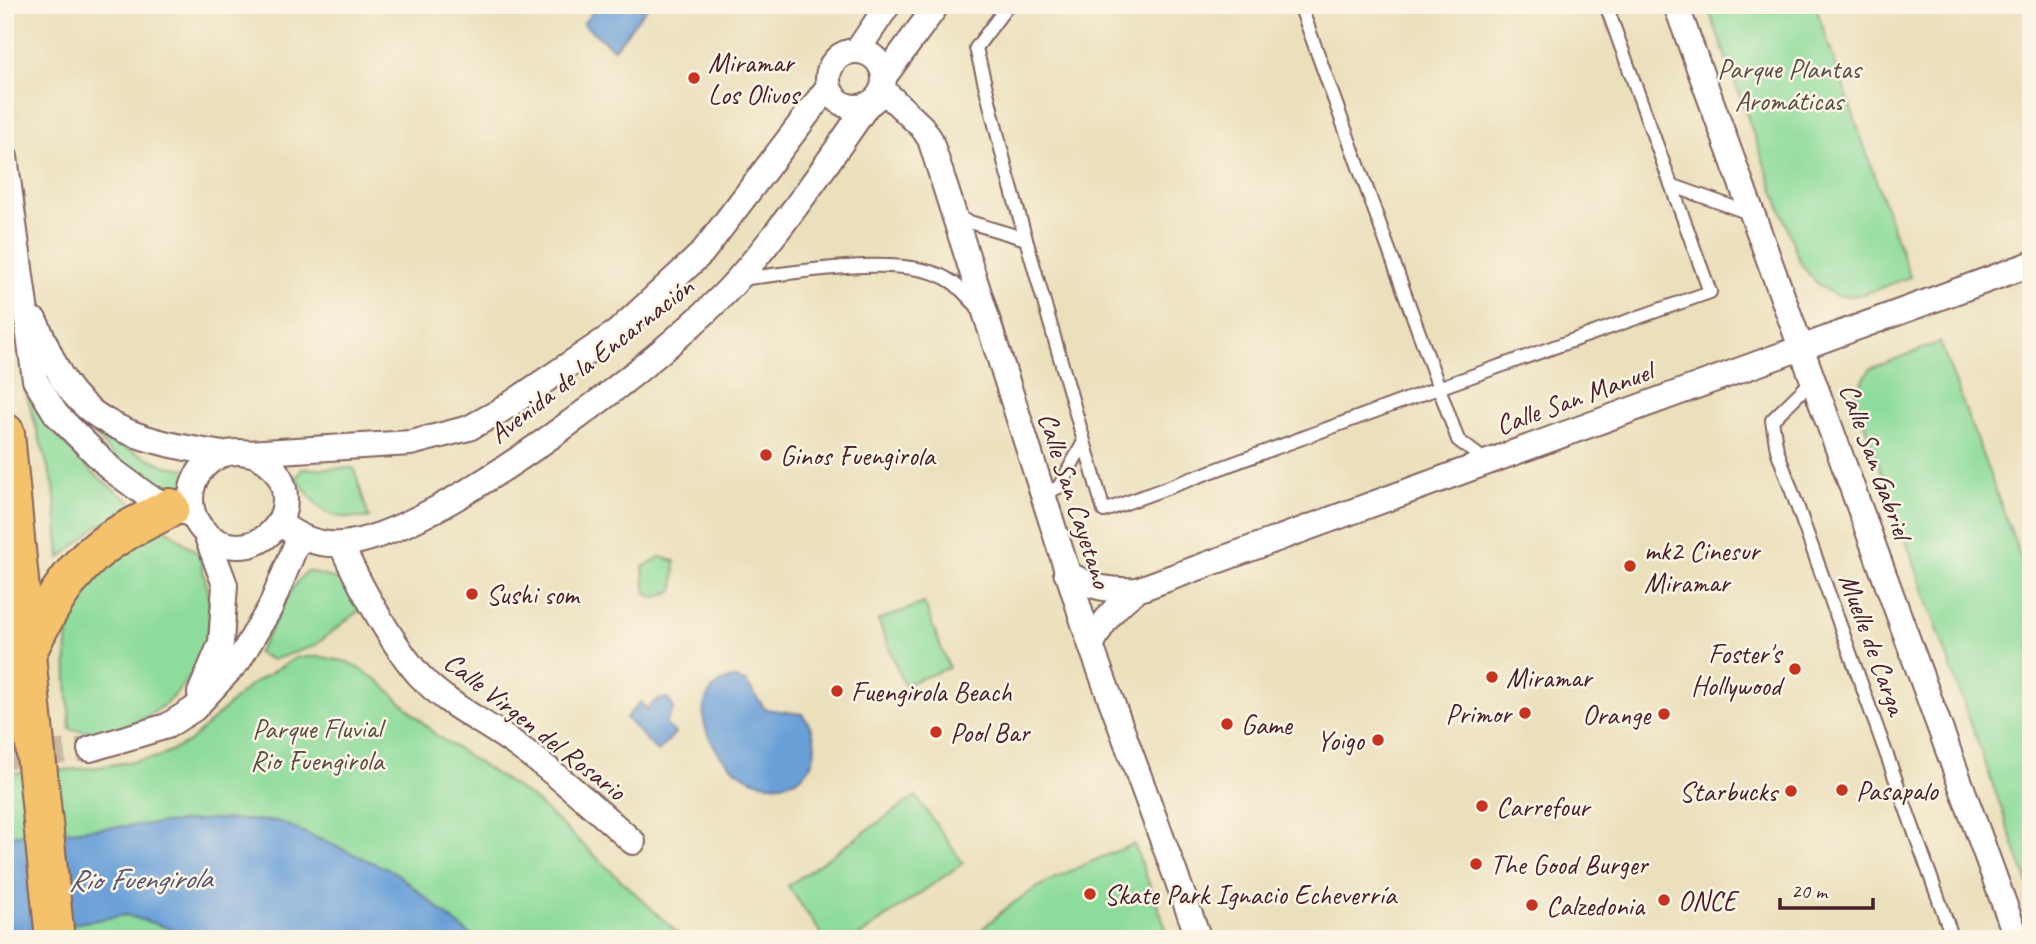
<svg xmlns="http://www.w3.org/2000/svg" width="2036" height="944" font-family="Caveat,sans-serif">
<rect width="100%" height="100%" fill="#fcf5e5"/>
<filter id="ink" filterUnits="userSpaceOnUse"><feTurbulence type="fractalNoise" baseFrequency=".0143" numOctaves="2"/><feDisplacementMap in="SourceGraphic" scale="14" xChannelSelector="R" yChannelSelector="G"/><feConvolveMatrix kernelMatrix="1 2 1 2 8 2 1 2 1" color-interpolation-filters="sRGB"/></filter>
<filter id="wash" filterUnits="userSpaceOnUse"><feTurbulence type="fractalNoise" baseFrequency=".00686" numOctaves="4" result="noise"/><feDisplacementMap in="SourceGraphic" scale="28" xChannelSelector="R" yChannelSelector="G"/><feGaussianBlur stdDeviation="1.57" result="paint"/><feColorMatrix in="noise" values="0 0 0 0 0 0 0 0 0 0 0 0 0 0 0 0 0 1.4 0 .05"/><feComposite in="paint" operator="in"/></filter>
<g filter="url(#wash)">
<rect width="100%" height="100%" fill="#ebe0bc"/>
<path fill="#8edc9b" stroke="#6c7e63" stroke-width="2" d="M1707,5H1815L1910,277C1858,295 1834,316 1799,260Z
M1940,342L2031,585V892L1854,395L1870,369Z
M26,393C60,443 86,472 137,506L98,526L60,558L54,487Z
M93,433L166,466L188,469L180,503L123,467Z
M354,468L369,518C321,519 324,513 296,478L302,469Z
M162,526L200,555C203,573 210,595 210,614C209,683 138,746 70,729C68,680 56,616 91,576C105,560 144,539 162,526Z
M660,557L675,561L674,590L656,598L646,594L643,567Z
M307,571L343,581L362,608L314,646L272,660L257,653C276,627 284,593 307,571Z
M924,603L949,668L904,685L878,620Z
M297,657H321L348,662L379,681L436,735L535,800L684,939H475L395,872L93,830L5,836V774L93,768L158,757L189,742L249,686Z
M916,796L963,863L855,939H825L788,886Z
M1134,844L1170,939H973C1019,888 1073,869 1134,844Z
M126,915L206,939H5V935Z"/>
<path fill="#6ba0d8" stroke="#5a6082" stroke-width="2" d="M598,5H649L614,49L583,24Z
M732,678L746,682L765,709L802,714C813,727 818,742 813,759C809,771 800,780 787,783C728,797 666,699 732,678Z
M667,698L674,708L665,724L675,733L658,752L626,718L640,702L647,709L655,701Z
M214,819L278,821L395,872L475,939H206L126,915L5,935V836Z"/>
</g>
<g filter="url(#ink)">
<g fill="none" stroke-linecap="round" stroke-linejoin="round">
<path stroke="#cbb99f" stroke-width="24" stroke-dasharray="24 12" stroke-linecap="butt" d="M5,757L90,749"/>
<g stroke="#82635e" stroke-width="16">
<path id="lane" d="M1008,5L976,48L1007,173L1104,511L1438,388L1710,292L1606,5
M1300,5L1458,440L1487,462
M1671,185L1752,214
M956,218L1026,239
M739,279C792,274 908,250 952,282C962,289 970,300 979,308
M1814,379L1772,420L1777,450L1953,939
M1041,495L1059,487L1084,442"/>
</g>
<g stroke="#82635e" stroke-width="28">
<path id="street" d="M1676,5L2017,939
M857,51L888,5
M828 79a28 28 0 1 1 56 0a28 28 0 1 1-56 0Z
M884,77L937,5
M883,90L922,127L930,139L1091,646L1199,939
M5,157L35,380L56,414L111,469L149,497L194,516
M35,321C45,341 53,365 66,384C100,435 166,445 223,454
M191 499a47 47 0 1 1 94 0a47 47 0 1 1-94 0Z
M246,453L411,443L469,428L500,411L617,332L702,253L829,86
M279,522C297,537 317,546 342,544C437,536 673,353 738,279C783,228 829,161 868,104
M341,544C357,581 393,646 420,676C447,705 483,721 515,744C557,774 595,808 633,842
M1066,572C1090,588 1109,591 1137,590
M1091,646C1103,621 1115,606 1137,590L2031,264
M200,693L221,643L225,585L206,534
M90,749L167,726L194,709L239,660L270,608L299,538"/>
</g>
<g stroke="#82635e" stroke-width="42">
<path id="highway" d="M5,433L30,696
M26,654C46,612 69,569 108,542C127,529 149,519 170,508"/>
</g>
<use href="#lane" stroke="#fff" stroke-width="12"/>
<use href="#street" stroke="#fff" stroke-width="24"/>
<use href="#highway" stroke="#f3c26a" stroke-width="38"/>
<g stroke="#82635e" stroke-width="42" stroke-linecap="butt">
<path id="highway-bridge" d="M30,696L55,939"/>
</g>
<use href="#highway-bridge" stroke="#f3c26a" stroke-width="38"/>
</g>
</g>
<g fill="#c8321e" stroke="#fcf5e5" stroke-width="2.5">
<circle cx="694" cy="78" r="7"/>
<circle cx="766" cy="455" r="7"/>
<circle cx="1630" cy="566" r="7"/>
<circle cx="472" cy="594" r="7"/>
<circle cx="1795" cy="669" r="7"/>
<circle cx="1492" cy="677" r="7"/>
<circle cx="837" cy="691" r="7"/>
<circle cx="1525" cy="713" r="7"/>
<circle cx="1664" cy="714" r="7"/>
<circle cx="1227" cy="724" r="7"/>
<circle cx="936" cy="732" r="7"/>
<circle cx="1378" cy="740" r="7"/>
<circle cx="1842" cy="790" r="7"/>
<circle cx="1791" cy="791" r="7"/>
<circle cx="1482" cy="806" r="7"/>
<circle cx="1476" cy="864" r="7"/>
<circle cx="1090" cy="894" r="7"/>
<circle cx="1664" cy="900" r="7"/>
<circle cx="1532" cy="905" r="7"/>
</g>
<g text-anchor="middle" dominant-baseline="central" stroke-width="5" stroke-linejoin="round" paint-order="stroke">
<g font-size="28" fill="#4a1f2b" stroke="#fcf5e5" text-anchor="start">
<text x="708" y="62">Miramar<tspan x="708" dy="32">Los Olivos</tspan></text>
<text x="780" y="455">Ginos Fuengirola</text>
<text x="1644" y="550">mk2 Cinesur<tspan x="1644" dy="32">Miramar</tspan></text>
<text x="486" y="594">Sushi som</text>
<text x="1781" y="653" text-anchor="end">Foster's<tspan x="1781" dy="32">Hollywood</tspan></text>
<text x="1506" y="677">Miramar</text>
<text x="851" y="691">Fuengirola Beach</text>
<text x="1511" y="713" text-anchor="end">Primor</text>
<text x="1650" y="714" text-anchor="end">Orange</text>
<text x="1241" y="724">Game</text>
<text x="950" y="732">Pool Bar</text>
<text x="1364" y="740" text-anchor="end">Yoigo</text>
<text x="1856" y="790">Pasapalo</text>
<text x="1777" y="791" text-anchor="end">Starbucks</text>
<text x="1496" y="806">Carrefour</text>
<text x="1490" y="864">The Good Burger</text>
<text x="1104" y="894">Skate Park Ignacio Echeverría</text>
<text x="1678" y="900">ONCE</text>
<text x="1546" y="905">Calzedonia</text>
</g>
<g font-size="28" fill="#5b4e47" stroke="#fcf5e5">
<text x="1789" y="68">Parque Plantas<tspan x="1789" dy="32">Aromáticas</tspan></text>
<text x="317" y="728">Parque Fluvial<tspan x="317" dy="32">Rio Fuengirola</tspan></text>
</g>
<g font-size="28" fill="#4a1f2b" stroke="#fcf5e5">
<text transform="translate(591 360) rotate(-38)">Avenida de la Encarnación</text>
<text transform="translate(1574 398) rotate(-20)">Calle San Manuel</text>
<text transform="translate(1876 461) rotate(70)">Calle San Gabriel</text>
<text transform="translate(1075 500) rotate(72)">Calle San Cayetano</text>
<text transform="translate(1873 644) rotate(70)">Muelle de Carga</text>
<text transform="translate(535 726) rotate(38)">Calle Virgen del Rosario</text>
</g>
<g font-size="30" font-style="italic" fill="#575370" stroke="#fcf5e5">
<text transform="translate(140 879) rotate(-1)">Rio Fuengirola</text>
</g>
</g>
<rect width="2036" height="944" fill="none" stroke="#fcf5e5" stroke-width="28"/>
<path d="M1780 898v10h93v-10" fill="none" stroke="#4a1f2b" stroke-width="3.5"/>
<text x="1791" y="898" font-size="21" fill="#4a1f2b" stroke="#fcf5e5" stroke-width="5" paint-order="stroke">20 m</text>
</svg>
